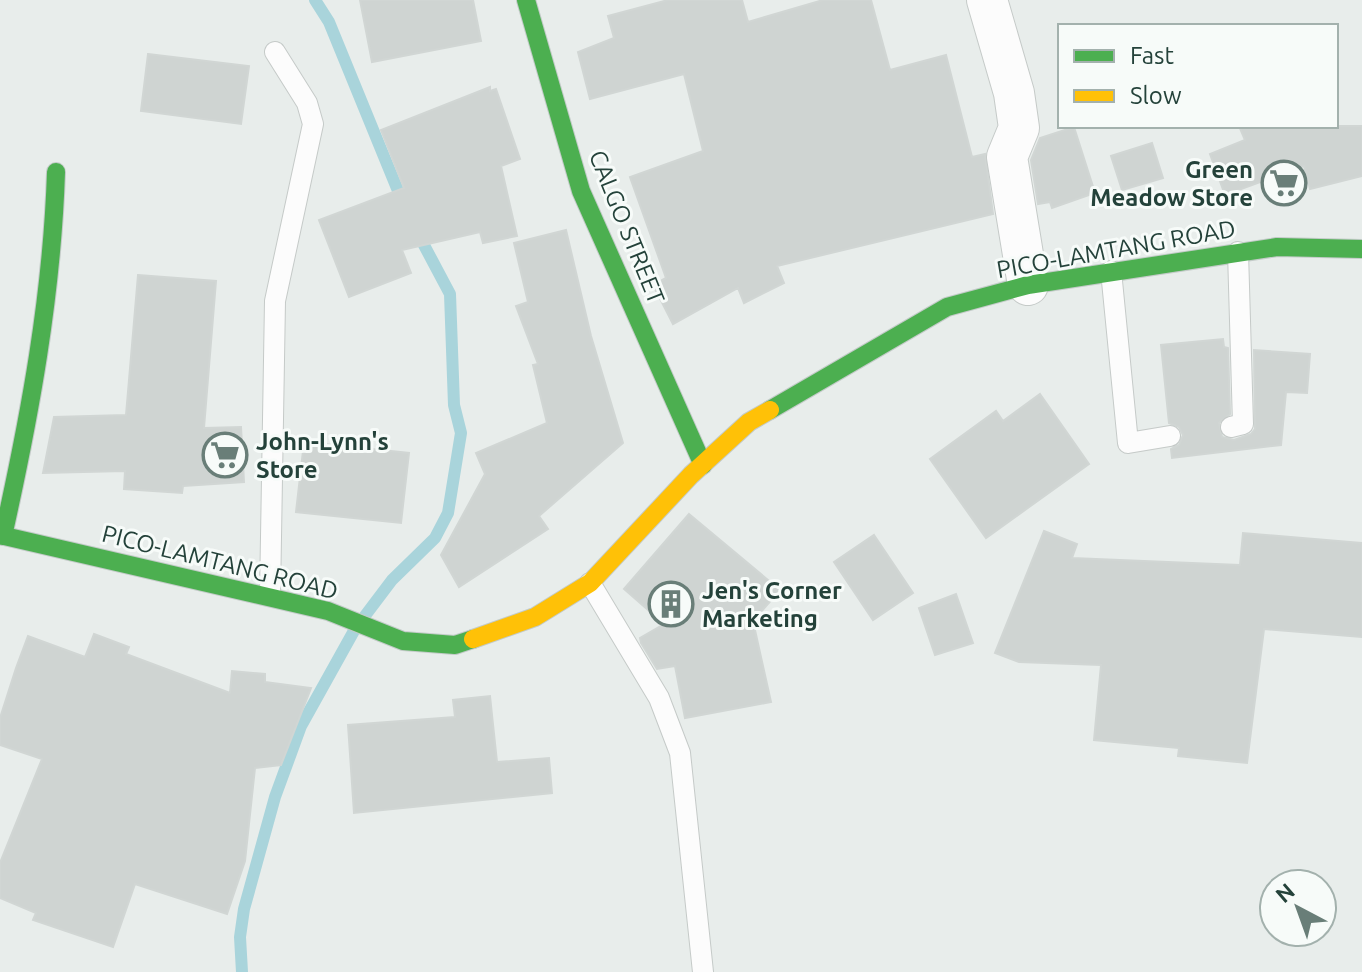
<svg xmlns="http://www.w3.org/2000/svg" width="1362" height="972" font-family="Ubuntu,sans-serif">
<rect width="100%" height="100%" fill="#e8edeb"/>
<g fill="none" stroke-linecap="round" stroke-linejoin="round">
<path stroke="#a9d4db" stroke-width="12" d="M315,0L329,22L403,203
M242,972L240,937L244,909L275,797L301,726L355,629L392,580L435,538L448,513L461,433L454,405L450,294L416,230"/>
</g>
<path fill="#cfd4d2" stroke="#d1d6d4" stroke-width="2" d="M360,0H473L481,41L372,62Z
M668,0H742L748,22L823,0H871L890,70L946,55L972,157L985,154L993,214L777,266L784,283L744,303L738,288L673,324L653,285L666,278L630,177L703,151L684,74L590,99L578,52L614,38L608,16Z
M148,54L249,66L241,124L141,111Z
M490,87V91L496,89L520,159L501,166L517,236L483,243L480,232L402,250L411,273L349,297L319,220L404,188L381,130Z
M1239,126H1362V176L1310,189L1304,166L1225,195L1210,154L1245,140Z
M1074,127L1095,193L1052,208L1050,202L1038,204L1031,160L1040,138Z
M1152,143L1163,178L1122,190L1111,156Z
M566,230L591,336L623,443L539,516L548,529L459,587L441,555L485,474L476,453L547,423L533,365L538,364L516,306L528,302L514,243Z
M138,275L216,281L204,428L241,427L244,482L183,486L182,493L124,489L125,471L43,473L54,417L126,415Z
M1223,339L1224,347L1228,348L1230,414L1219,423L1222,437L1234,440L1251,434L1255,429L1254,350L1310,354L1307,393L1286,392L1281,445L1172,458L1171,449L1179,445L1183,435L1179,427L1169,423L1161,345Z
M1040,394L1089,464L986,538L930,459L996,411L1003,421Z
M304,442L409,453L401,523L296,512Z
M689,514L780,590L753,621L771,702L685,718L675,666L657,669L641,643L640,638L664,624L624,589Z
M1044,531L1077,544L1072,558L1240,565L1243,533L1362,543V637L1264,629L1247,763L1178,756L1179,748L1094,740L1101,665L1019,662L995,653Z
M874,535L913,593L873,620L834,562Z
M956,594L973,643L935,655L919,608Z
M94,634L129,647L126,654L230,693L232,671L265,674V682L311,688L281,765L255,768L245,861L227,914L135,884L113,947L33,920L36,913L0,898V863L42,759L0,745V718L16,668L28,636L85,657Z
M490,696L497,762L549,758L552,793L354,813L348,725L455,717L453,700Z"/>
<g fill="none" stroke-linecap="round" stroke-linejoin="round">
<g stroke="#c5cac8" stroke-width="22">
<path id="lane" d="M1111,271L1128,443L1170,436
M1231,427L1243,424L1238,252
M590,583L659,698L680,753L703,972
M270,596L275,301L313,124L307,103L275,52"/>
</g>
<g stroke="#c5cac8" stroke-width="42">
<path id="street" d="M987,0L1014,93L1019,128L1007,157L1028,285"/>
</g>
<g stroke="#c3cbc8" stroke-width="20">
<path id="fast" d="M526,0L581,191L703,465
M770,410L947,307L1028,285L1277,247L1362,249
M0,535L328,611L403,641L455,645L473,639
M3,536C30,415 52,296 56,172"/>
</g>
<g stroke="#c3cbc8" stroke-width="20">
<path id="slow" d="M473,639L535,617L590,583L691,475L749,422L770,410"/>
</g>
<use href="#lane" stroke="#fcfcfc" stroke-width="20"/>
<use href="#street" stroke="#fcfcfc" stroke-width="40"/>
<use href="#fast" stroke="#4caf50" stroke-width="18"/>
<use href="#slow" stroke="#ffc107" stroke-width="18"/>
</g>
<defs>
<g id="supermarket-ring" transform="scale(2.3)"><circle r="9.5" fill="#f7fbf9" stroke="#697e78" stroke-width="1.5"/><path d="M-6-5.5h2.5l.6 2H6L4.5 2H-2.5L-4.4-4H-6ZM-1.5 3.2a1.3 1.3 0 1 0 .1 0ZM3 3.2a1.3 1.3 0 1 0 .1 0Z" fill="#697e78"/></g>
<g id="building-ring" transform="scale(2.3)"><circle r="9.5" fill="#f7fbf9" stroke="#697e78" stroke-width="1.5"/><path d="M-4-6H4V6H1V3H-1V6H-4ZM-2.5-4.3h1.7v1.8h-1.7ZM.8-4.3h1.7v1.8H.8ZM-2.5-1h1.7V.8h-1.7ZM.8-1h1.7V.8H.8Z" fill="#697e78"/></g>
</defs>
<g fill-rule="evenodd">
<use href="#supermarket-ring" x="1284" y="183"/>
<use href="#supermarket-ring" x="225" y="455"/>
<use href="#building-ring" x="671" y="604"/>
</g>
<g text-anchor="middle" dominant-baseline="central" stroke-width="6" stroke-linejoin="round" paint-order="stroke">
<g font-size="24" font-weight="bold" fill="#24423a" stroke="#f7fbf9" text-anchor="start">
<text x="1253" y="169" text-anchor="end">Green<tspan x="1253" dy="28">Meadow Store</tspan></text>
<text x="256" y="441">John-Lynn's<tspan x="256" dy="28">Store</tspan></text>
<text x="702" y="590">Jen's Corner<tspan x="702" dy="28">Marketing</tspan></text>
</g>
<g font-size="24" fill="#24423a" stroke="#f7fbf9">
<text transform="translate(627 227) rotate(68)">CALGO STREET</text>
<text transform="translate(1116 249) rotate(-10)">PICO-LAMTANG ROAD</text>
<text transform="translate(220 562) rotate(14)">PICO-LAMTANG ROAD</text>
</g>
</g>
<rect x="1058" y="24" width="280" height="104" fill="#f7fbf9" stroke="#a3b1ad" stroke-width="2"/>
<rect x="1074" y="50" width="40" height="12" fill="#4caf50" stroke="#a3b1ad" stroke-width="2"/>
<text x="1130" y="64" font-size="24" fill="#24423a">Fast</text>
<rect x="1074" y="90" width="40" height="12" fill="#ffc107" stroke="#a3b1ad" stroke-width="2"/>
<text x="1130" y="104" font-size="24" fill="#24423a">Slow</text>
<g transform="translate(1298 908) rotate(319)"><circle r="38" fill="#f7fbf9" stroke="#a3b1ad" stroke-width="2"/>
<path d="M0-6L14 30L0 20L-14 30Z" fill="#697e78"/>
<text y="-12" font-size="22" font-weight="bold" text-anchor="middle" fill="#24423a">N</text>
</g>
</svg>
